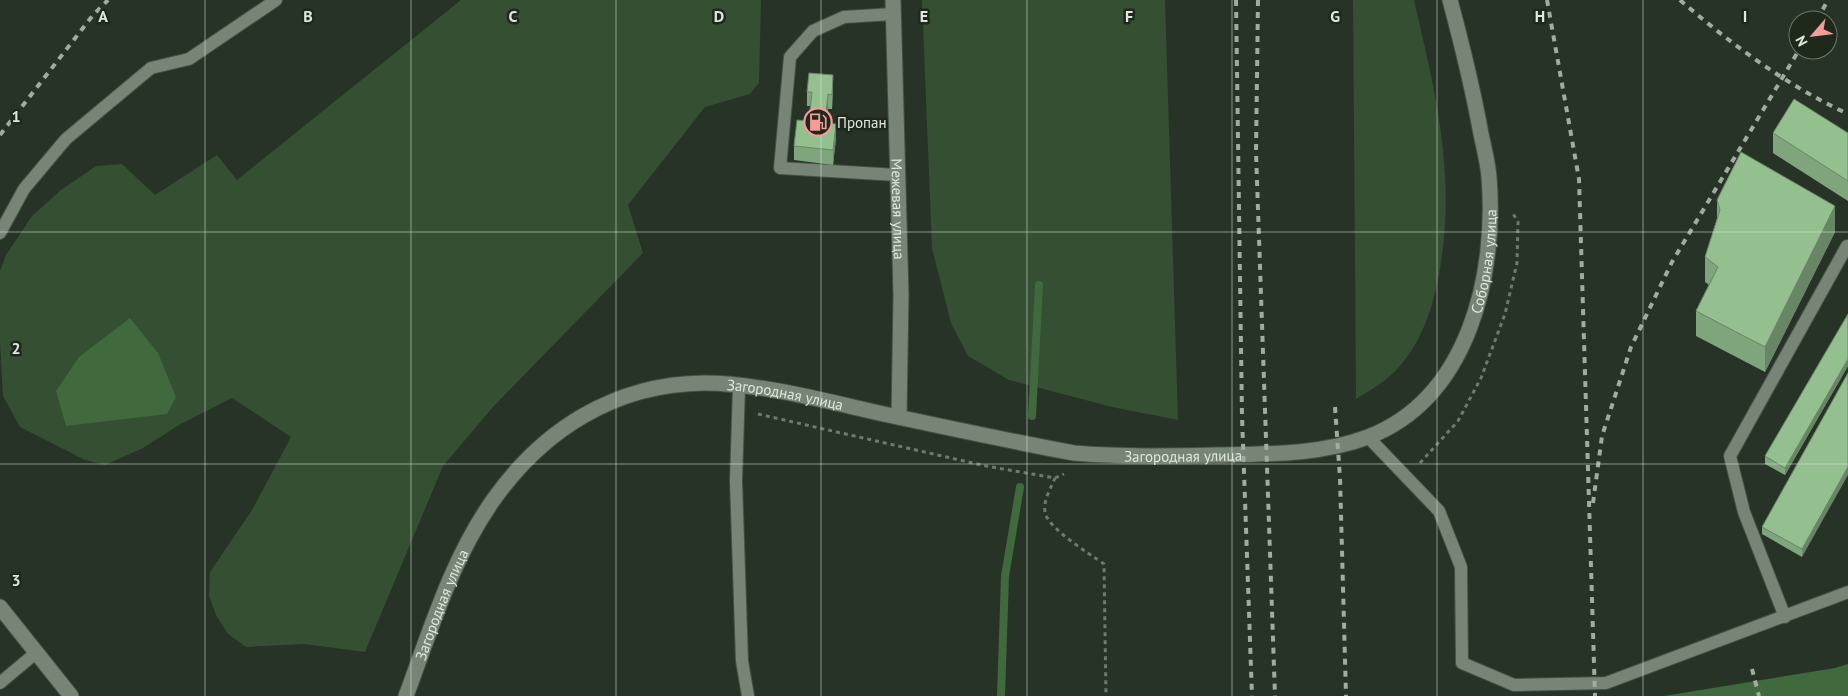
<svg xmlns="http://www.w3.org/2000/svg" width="1848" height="696" font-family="'PT Sans',sans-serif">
<rect width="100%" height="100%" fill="#273326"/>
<path fill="#344f32" d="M461,0H761L759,83L750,94L705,107L628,205L643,253L493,407L443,466L365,652L304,644L246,647L228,634L216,615L209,596L210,572L252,510L291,437L232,398L179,425L143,448L105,465L85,460L20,427L3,396L0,342V271L6,255L32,216L61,190L96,166L122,164L155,195L217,155L237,180Z
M922,0H1165L1178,420L1112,407L1009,380L968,356L951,323L932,248Z
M1353,0H1414C1436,95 1457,177 1439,274C1433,308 1422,341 1399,367C1388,380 1371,390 1356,399Z"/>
<path fill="#40693d" d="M130,318L158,353L176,397L167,414L66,426L56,391L79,357Z
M1848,664V696H1664L1835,668Z"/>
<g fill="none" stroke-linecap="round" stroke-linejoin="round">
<path stroke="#40693d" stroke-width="8" d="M1032,416L1039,285
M1001,696L1005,576L1020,487"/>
<g stroke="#465045" stroke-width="14">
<path id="lane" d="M893,14L844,17L813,31L790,57L780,168L897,175
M0,233L24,189L66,139L151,68L189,59L276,0
M739,386L736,481L742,661L748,696
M1368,437L1439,511L1461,567L1462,663L1514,685L1606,683L1848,592
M1785,617L1744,512L1730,456L1847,246
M0,683L37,652"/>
</g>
<g stroke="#465045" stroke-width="17">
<path id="street" d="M0,607L71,696"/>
</g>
<g stroke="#465045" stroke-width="17">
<g id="secondary">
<path id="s1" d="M893,0L901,295L899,417"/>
<path id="s2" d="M406,696C431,629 452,558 494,499C544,429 615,384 704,383C758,383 826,401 879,413C944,427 1009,441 1074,453C1122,457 1169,456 1216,455C1267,454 1320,455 1368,437C1469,398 1497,274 1489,177C1488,163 1484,148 1481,134C1473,89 1462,45 1450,0"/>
</g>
</g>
<path stroke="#6f796e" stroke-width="3" stroke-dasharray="4 4" stroke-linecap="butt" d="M758,414L986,466L1055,478L1064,474
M1420,463L1458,421L1481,378L1505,314L1517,263L1518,222L1512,212
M1055,478C1051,488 1043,500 1045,512C1047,528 1090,554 1104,564L1106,696"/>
<use href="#lane" stroke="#778576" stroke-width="12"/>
<use href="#street" stroke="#778576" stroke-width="15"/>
<use href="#secondary" stroke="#778576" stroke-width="15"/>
<path stroke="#a1aba0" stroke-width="4" stroke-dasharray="6 6" stroke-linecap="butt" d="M1236,0L1242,416L1252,696
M1258,0L1256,152L1275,696
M1547,0L1579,179L1595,696
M1680,0C1731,44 1786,85 1848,114
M1817,20L1828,0
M0,135L93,15L108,0
M1335,407L1340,478L1346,696
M1593,503L1602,436L1631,347L1672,262L1799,50
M1752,669L1759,696"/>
</g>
<path fill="#7fa57c" d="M833,90L832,109H828L826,123L836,138L833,165L794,160V146L809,121L810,106H807V92Z
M1773,133H1848V201L1773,153Z
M1717,200L1835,232L1765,372L1696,336V311L1709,285L1705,282V257L1717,220Z
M1848,314V366L1785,475L1765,464V456Z
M1848,373L1802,557L1762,534V527Z"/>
<path fill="#688665" d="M833,75V90L832,109V95Z
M828,94V109L825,137V123Z
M836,124V138L833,165V150Z
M1835,206V232L1765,372V347Z
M1848,359V366L1785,475V468Z
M1848,467V475L1802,557V549Z"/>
<path fill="#94c090" stroke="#688665" d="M809,73L833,75L832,95L828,94L825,123L836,124L833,150L794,146L797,120L809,121L812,92H807Z
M1794,99L1848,133V181L1773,133Z
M1741,152L1835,206L1765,347L1696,311L1718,267L1705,257L1720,210L1717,200Z
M1848,314V359L1785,468L1765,456Z
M1848,373V467L1802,549L1762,527Z"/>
<path fill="none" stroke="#dfe7de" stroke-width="1" stroke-opacity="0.55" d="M205,0V696M411,0V696M616,0V696M821,0V696M1027,0V696M1232,0V696M1437,0V696M1643,0V696M0,232H1848M0,464H1848"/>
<defs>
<g id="fuel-ring" transform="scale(1.4375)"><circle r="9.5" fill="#1e291c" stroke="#f59b99" stroke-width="1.5"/><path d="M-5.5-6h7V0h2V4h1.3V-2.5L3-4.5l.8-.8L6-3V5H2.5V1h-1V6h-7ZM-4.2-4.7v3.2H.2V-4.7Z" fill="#f59b99"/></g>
</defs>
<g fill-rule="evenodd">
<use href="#fuel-ring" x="818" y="122"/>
</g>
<g text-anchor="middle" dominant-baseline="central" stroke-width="5" stroke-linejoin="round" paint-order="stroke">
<g font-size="15" fill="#dfe7de" stroke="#1e291c" text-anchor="start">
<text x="837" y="122">Пропан</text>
</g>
<g font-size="15" fill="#dfe7de" stroke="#1e291c">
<text stroke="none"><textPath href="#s1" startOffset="209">Межевая улица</textPath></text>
<text stroke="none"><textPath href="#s2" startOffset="1361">Соборная улица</textPath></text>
<text stroke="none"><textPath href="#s2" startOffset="548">Загородная улица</textPath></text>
<text stroke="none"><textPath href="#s2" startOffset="952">Загородная улица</textPath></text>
<text stroke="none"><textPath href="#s2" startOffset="98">Загородная улица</textPath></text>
</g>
</g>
<g font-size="16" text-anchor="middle" font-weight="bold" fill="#dfe7de" stroke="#1e291c" stroke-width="5" stroke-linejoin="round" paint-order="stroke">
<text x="103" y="22">A</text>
<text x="308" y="22">B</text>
<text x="513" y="22">C</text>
<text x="719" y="22">D</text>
<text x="924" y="22">E</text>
<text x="1129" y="22">F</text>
<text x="1335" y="22">G</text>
<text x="1540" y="22">H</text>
<text x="1745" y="22">I</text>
<text x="16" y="122">1</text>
<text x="16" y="354">2</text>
<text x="16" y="586">3</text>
</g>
<g transform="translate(1813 35) rotate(242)"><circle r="24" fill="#1e291c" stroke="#6b756a"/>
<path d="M0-4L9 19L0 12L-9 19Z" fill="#f59b99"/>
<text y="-8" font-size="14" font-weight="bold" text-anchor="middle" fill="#dfe7de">N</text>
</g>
</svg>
